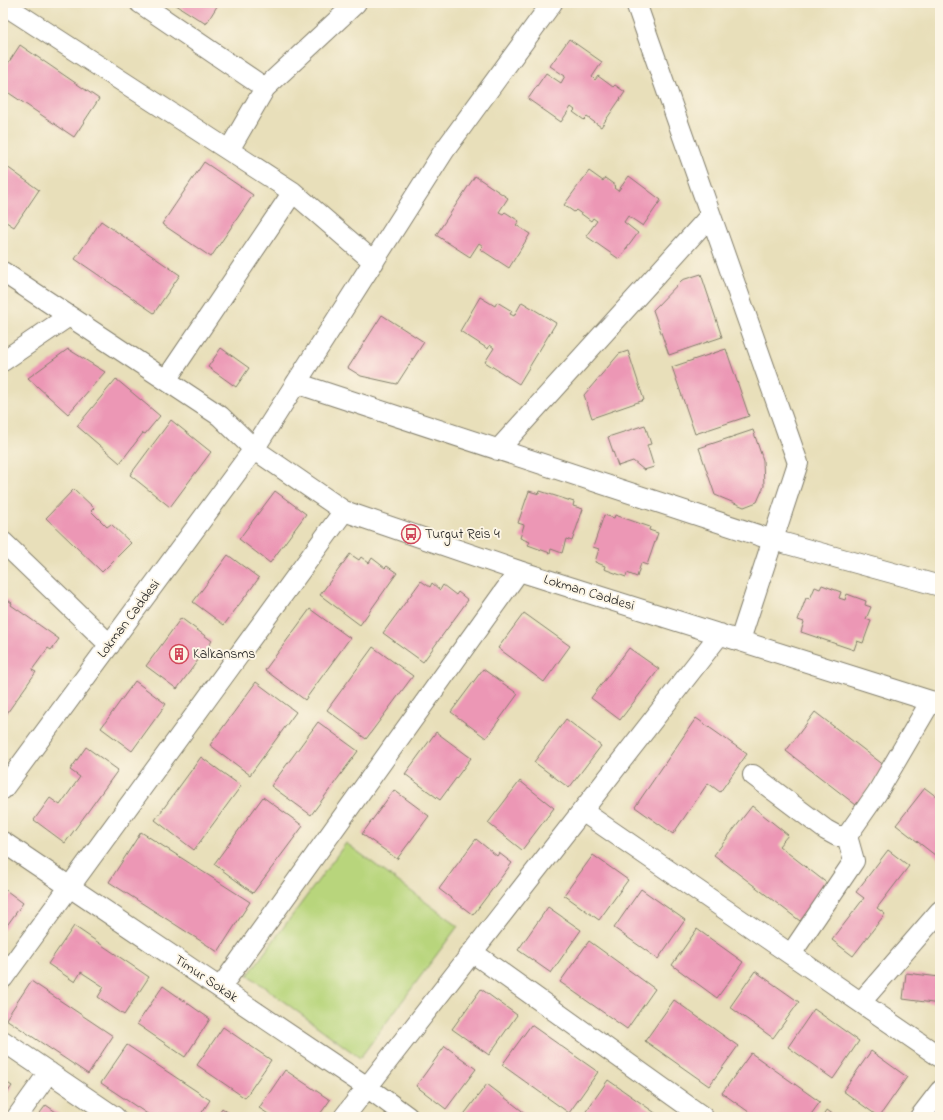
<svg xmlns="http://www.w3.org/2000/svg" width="943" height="1120" font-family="'Indie Flower',sans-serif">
<rect width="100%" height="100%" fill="#fcf5e5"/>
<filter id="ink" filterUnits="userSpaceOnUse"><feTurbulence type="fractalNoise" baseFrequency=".025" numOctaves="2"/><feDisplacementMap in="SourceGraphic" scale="8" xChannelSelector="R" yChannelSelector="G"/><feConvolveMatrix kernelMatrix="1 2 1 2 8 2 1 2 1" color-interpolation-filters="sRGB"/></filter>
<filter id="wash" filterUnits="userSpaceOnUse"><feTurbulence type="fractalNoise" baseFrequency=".012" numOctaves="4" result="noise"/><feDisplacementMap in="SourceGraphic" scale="16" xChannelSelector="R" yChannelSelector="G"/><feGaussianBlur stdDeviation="0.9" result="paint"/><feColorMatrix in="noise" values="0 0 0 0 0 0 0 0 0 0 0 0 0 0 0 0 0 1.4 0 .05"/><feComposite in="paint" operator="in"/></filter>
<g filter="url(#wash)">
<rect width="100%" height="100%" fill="#e8dfba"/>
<path fill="#b8d57b" stroke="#6a784c" d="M346,843L458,926L360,1058L248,975Z"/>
<g id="blocks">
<path fill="#ec97b5" d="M173,3H219L206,24Z
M569,39L602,62L592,77L595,80L598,76L613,87L615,85L625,92L601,127L587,117L584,120L573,112L575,110L571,107L561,122L528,99L546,73L561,83L565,76L550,66Z
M20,45L99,99L74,137L3,89V71Z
M204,162L253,195L211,257L162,224Z
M3,164L39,190L14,227L3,220Z
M589,171L603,181L605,178L616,186L614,188L618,191L629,176L661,200L643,226L628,216L624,222L638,233L619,259L586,236L597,221L593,218L591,221L576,210L574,212L564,205Z
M475,176L508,198L499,212L503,214L505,212L519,221L516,225L530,234L509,268L480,249L483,246L479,243L470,257L436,235Z
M101,221L180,275L154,313L75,259Z
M701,274L722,337L669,355L653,310L682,280Z
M480,297L495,306L497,302L512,311L510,314L514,316L522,302L556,323L519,384L485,362L494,348L490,345L488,349L460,331Z
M382,315L424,342L397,384L361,376L348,368Z
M221,348L249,368L236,387L208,367Z
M68,349L105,372L68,414L28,378Z
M726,349L749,416L695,434L672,367Z
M628,351L644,400L592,418L584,395L619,354Z
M116,379L160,416L145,434L143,433L120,463L77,426Z
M171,420L211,452L170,507L130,475Z
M645,425L651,444L647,445L654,467L644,470L633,461L618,466L608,437Z
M753,430L763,460L764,486L757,502L744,507L715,495L699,448Z
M74,489L94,508L91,511L107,527L111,524L131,543L102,572L46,518Z
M275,491L306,514L270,563L239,539Z
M529,491L539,494L540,491L574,502L573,506L583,509L572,541L566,539L562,553L551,549L550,553L528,545L530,542L520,538L524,525L518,523Z
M604,515L614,518L615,515L650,527L649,530L658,533L647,565L641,563L637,577L627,573L626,577L604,569L605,566L595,562L599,549L593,547Z
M350,554L359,560L361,557L369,563L372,558L385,568L387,566L397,573L360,625L320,595Z
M228,555L259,578L224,625L193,602Z
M421,581L430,587L432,583L440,590L443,585L456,595L458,592L468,600L423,662L383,633Z
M822,585L841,592L839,598L845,600L847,594L866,601L865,605L871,607L866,619L871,621L863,643L857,641L854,650L801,632L804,622L798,620L806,598L810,599L815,587L820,589Z
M3,597L12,603L11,605L59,639L51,650L48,648L32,670L36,672L5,716L3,714Z
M310,609L350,638L305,700L265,670Z
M524,613L570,646L544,682L498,648Z
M181,618L212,641L177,689L146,666Z
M373,647L413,676L366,739L327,710Z
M629,648L659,669L620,720L591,698Z
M483,669L518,694L486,738L451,712Z
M135,681L166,704L132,751L101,728Z
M256,682L296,712L250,775L210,745Z
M815,712L885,766L856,805L786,751Z
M696,718L747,754L720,792L708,783L673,834L635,807Z
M566,719L601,746L569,788L534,762Z
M318,722L358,751L311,815L271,786Z
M436,732L471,758L440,800L405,774Z
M86,747L118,770L65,843L34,820L50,798L60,805L80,777L70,770Z
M201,757L241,786L194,850L155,820Z
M520,781L554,808L522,850L488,823Z
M925,788L937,797L940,793V859L896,825Z
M394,790L429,816L397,859L362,834Z
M263,797L303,826L253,893L214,864Z
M752,806L788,835L779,846L828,884L800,921L714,855Z
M141,832L250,902L218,952L109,882Z
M476,839L497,856L499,853L512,863L473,915L439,889Z
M888,850L909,866L877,908L885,914L853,956L832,940L864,898L856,892Z
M593,855L628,880L599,920L564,895Z
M3,888L23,903L3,931Z
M641,889L685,920L658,959L614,928Z
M548,907L581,930L551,973L518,950Z
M74,926L149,977L124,1015L98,997L104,987L81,972L75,982L48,964Z
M697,929L743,962L717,998L672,965Z
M589,941L655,989L627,1029L560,982Z
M755,971L799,1002L773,1038L730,1007Z
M906,973L940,977V1004L903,999Z
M31,981L113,1036L88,1074L6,1019Z
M163,986L210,1019L185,1057L137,1024Z
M481,989L517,1015L489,1055L452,1029Z
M674,1000L738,1046L709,1086L645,1041Z
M814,1009L859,1041L833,1079L788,1047Z
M531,1025L598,1072L569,1113L502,1065Z
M223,1027L271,1060L245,1098L197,1065Z
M127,1045L210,1100L199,1117H152L101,1083Z
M445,1046L476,1069L446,1109L416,1086Z
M871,1051L907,1077L879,1117L843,1091Z
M751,1053L820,1102L809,1117H756L722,1093Z
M285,1070L330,1100L318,1117H273L259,1108Z
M3,1080L12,1086L3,1099Z
M608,1080L661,1117H582Z
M487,1084L530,1117H462Z
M46,1105L63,1117H37Z
M222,1108L234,1117H216Z
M827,1110L837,1117H822Z"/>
</g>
</g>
<g filter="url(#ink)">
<use href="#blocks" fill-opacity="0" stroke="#827e6b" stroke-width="1"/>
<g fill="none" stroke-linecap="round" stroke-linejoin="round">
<g stroke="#827e6b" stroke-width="22">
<path id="minor" d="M140,3L265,88
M636,3L798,463L740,640
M3,4L293,192L374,262
M229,150L265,88L356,3
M3,272L220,416L254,449L344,511L519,571L940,704
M3,361L69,316
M166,380L293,192
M296,383L773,540L940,586
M498,450L710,216
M3,542L110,645
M753,775L826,830L837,836H847L877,793L931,701
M3,789L254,449L444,151L552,3
M582,811L940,1057
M3,842L367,1087L408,1117
M472,952L703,1117
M791,954L854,861L847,836
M3,978L344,511
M220,988L519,571
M861,1002L940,911
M3,1041L115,1117
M17,1117L49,1072
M344,1117L720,634
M920,1117L940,1091"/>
</g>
<use href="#minor" stroke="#fff" stroke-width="20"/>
</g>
</g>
<defs>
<g id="bus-ring" transform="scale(1)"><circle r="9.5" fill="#fcf5e5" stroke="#d1495b" stroke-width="1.5"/><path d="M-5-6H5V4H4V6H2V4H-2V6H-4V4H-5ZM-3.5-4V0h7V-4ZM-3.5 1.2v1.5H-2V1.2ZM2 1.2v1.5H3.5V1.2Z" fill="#d1495b"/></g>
<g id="building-ring" transform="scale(1)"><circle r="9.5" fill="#fcf5e5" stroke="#d1495b" stroke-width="1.5"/><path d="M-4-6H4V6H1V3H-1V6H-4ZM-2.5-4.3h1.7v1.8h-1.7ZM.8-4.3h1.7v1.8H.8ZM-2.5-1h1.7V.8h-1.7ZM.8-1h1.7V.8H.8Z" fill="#d1495b"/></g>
</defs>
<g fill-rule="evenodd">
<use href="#bus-ring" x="411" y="534"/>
<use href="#building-ring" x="179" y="654"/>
</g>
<g text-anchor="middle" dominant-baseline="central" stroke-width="4" stroke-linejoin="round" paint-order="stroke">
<g font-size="14" fill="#1c1c1c" stroke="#fcf5e5" text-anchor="start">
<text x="425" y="534">Turgut Reis 4</text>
<text x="193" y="654">Kalkansms</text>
</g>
<g font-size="14" fill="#1c1c1c" stroke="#fcf5e5">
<text transform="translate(589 593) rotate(17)">Lokman Caddesi</text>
<text transform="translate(129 619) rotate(-53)">Lokman Caddesi</text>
<text transform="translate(206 979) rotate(34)">Timur Sokak</text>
</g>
</g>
<rect width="943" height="1120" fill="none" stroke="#fcf5e5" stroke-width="16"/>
</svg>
